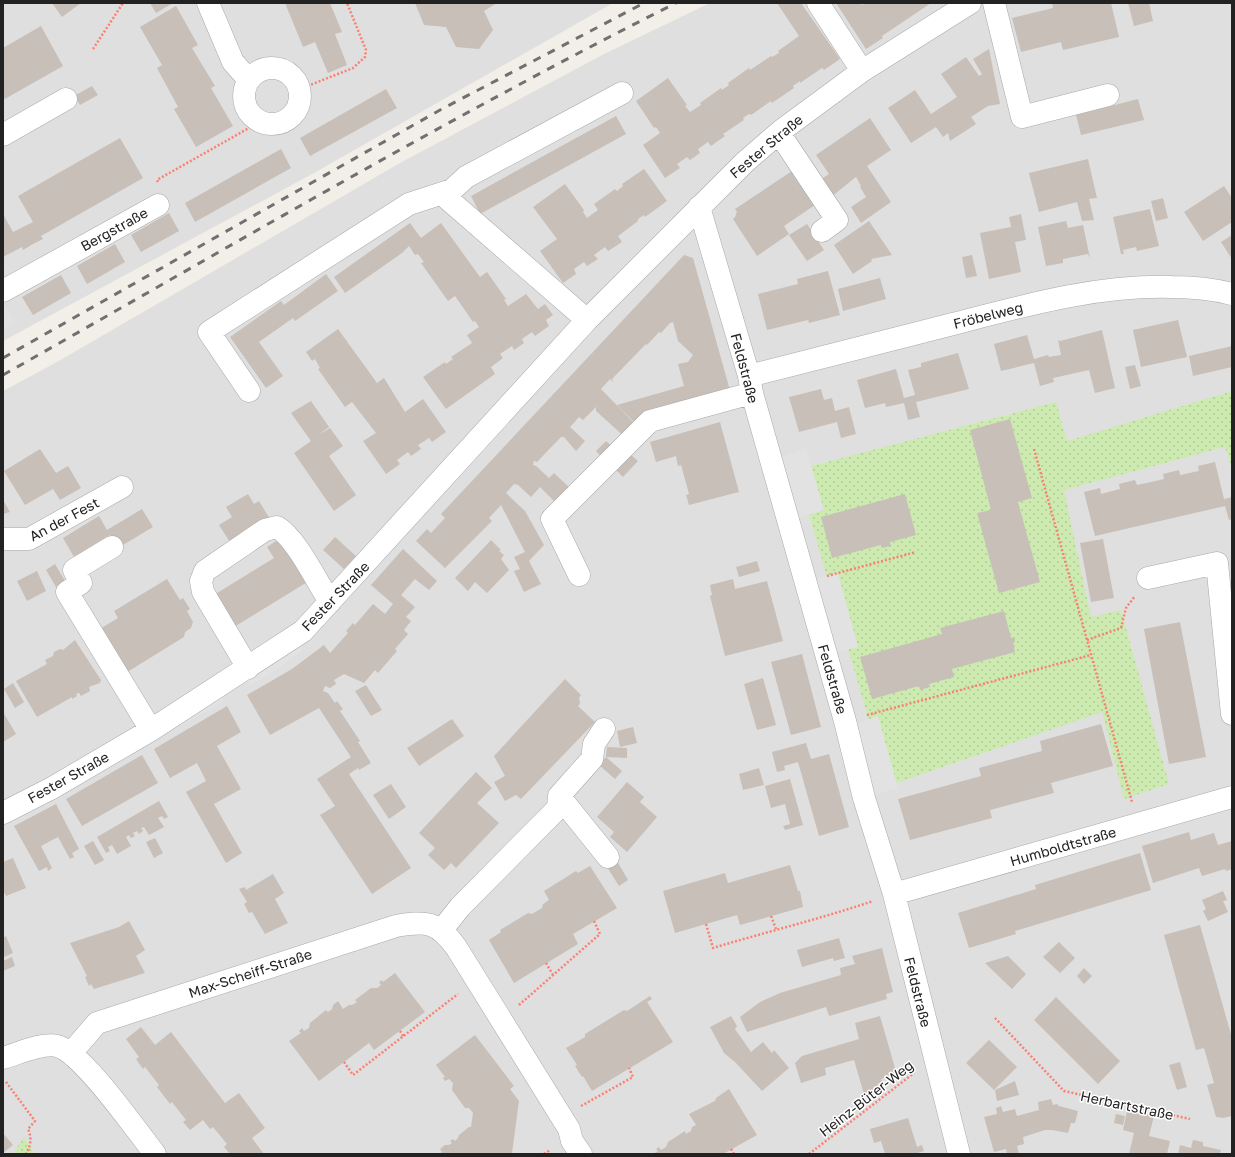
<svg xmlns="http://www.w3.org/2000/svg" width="1235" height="1157" font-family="'Golos Text',sans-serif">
<defs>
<pattern id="grass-dots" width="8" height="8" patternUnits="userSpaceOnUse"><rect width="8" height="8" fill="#cdebb0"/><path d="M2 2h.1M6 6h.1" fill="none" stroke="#b0c997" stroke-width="1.8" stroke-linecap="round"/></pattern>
</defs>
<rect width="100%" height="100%" fill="#f2efe9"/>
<path fill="#e0dfdf" d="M3,3H613L314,173L3,341Z
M710,3H1232V1154H3V391L57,362L400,163L604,54Z"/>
<path fill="url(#grass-dots)" d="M1232,391V468L1225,447L1064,490L1091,617L1121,610L1169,784L1124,799L1102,712L888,786L796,470L1056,402L1067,441Z
M24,1137L35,1154H13Z"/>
<path fill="#e2e2e2" d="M3,303L15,323L3,329Z
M806,448L824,510L788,522L770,461Z
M838,573L858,647L826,655L805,581Z
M300,645L303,650L276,670L249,686L246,680L272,665Z
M220,695L224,701L158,739Z
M878,716L898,788L864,798L846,728Z"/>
<path fill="#c7bfb8" d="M52,3H81L62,17Z
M150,3H173L156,13Z
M285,3H330L342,32L335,34L347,65L328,73L315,42L303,47Z
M415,3H497L484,11L493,30L479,49L456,47L446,27L424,25Z
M777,3H801L840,59L824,70L822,68L800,83V81L793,86L794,88L772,103L771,101L751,115L749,114L743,118L744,120L723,134L725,136L711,146L708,142L698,149L700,153L690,160L687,157L677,164L680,168L665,178L643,145L660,133L656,127L654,128L636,101L668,78L687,105L685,106L690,112L701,105L700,103L721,88L722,90L729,85L728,83L749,68L750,70L771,56L772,57L779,53L778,51L799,36Z
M836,3H860L862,5L866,3H931L882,36L883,38L866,49Z
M1052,3H1111L1119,37L1063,50L1061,42L1021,52L1012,18L1053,8Z
M1128,3H1149L1153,21L1134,26Z
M176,6L198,45L192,48L215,86L211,88L233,126L196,147L174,109L178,107L157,68L162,65L140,27Z
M41,26L63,66L3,100V48Z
M989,49L1000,104L988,106L971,117L976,124L950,141L948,133L943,137L936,127L911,143L888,108L915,90L931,114L957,97L941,74L966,57L979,76L982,74L973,59Z
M92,86L98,95L80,105L74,96Z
M386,89L397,108L310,156L300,138Z
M1138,99L1144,120L1081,135L1076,115Z
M616,116L626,134L480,214L471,196Z
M870,118L891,150L867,166L891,202L861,223L851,207L866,197L860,187L861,186L856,177L831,197L820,180L829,174L816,155Z
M120,138L143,178L41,236L43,239L33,244L23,250L22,247L3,257V214L13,232L33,222L18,196Z
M281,149L291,168L195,222L185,203Z
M1088,159L1097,198L1089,199L1094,220L1082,221L1077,202L1039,212L1029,173Z
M644,169L667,201L645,217L644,215L638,219V221L618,236L622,242L608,251L605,247L594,255L598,259L587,266L584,262L574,269L576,274L563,283L540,251L557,239L533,207L565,184L584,210L583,212L587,218L598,210L594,204L615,189L617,191L623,186L622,184Z
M792,171L815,205L784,226L789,234L757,256L733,219L735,217L737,212L735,209Z
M1224,186L1232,198V222L1203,241L1184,212Z
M1163,198L1168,218L1156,221L1151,201Z
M1150,209L1159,246L1137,251L1136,247L1123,250L1124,254H1121L1113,217Z
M169,213L179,231L141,252L131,235Z
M1021,214L1026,240L1015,242L1021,272L989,279L980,233L1011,227L1009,217Z
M869,221L892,255L871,259L872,261L853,274L834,245Z
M1066,221L1068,228L1083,225L1090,258L1088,254L1063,259V263L1046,266L1038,227Z
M410,223L421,238L441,223L480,277L487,272L506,299L504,300L508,306L526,294L538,309L545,304L553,315L546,320L549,326L535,336L532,332L522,339L524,343L514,350L512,346L500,354L503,358L491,367L495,374L446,409L423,377L445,362L446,364L453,359L451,357L472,343L467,335L479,327L475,321L473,322L455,296L448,301L421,263L424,262L418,254L415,255L409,246L402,253L345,293L334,277Z
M807,224L824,250L807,261L789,235Z
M1232,235V259L1221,242Z
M115,244L125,262L87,284L77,266Z
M684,255L693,258L731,394L633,421L617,405L684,386L678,364L688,362L693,355L678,341L673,322L670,323L661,333L659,332L647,345L646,344L612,379L613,382L610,379L601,389L638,427L627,439L596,411V407L583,420L579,417L570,427L585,441L576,451L564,437H561L537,462L534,461L533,465L536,466L549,478L554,473L570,488L556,503L540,487L531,497L518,485L514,484L506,493L525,511L544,545L529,561L541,584L524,592L514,571L520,569L514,557L525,552L501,505L489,518L492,521L445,568L416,541L427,529L431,533L445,518L441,514Z
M972,255L977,276L966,278L962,257Z
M828,271L840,315L809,323L808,320L767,330L758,294L798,284L797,279Z
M326,274L338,291L295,321L293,318L259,342L283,376L266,388L230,337L281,301L284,305Z
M61,275L71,293L33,315L22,297Z
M880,278L886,299L843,311L838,289Z
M1178,320L1187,357L1141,367L1133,330Z
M338,329L377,383L384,378L405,412L423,399L446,432L432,442L429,438L418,445L421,449L411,456L408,452L397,460L400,464L386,474L363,441L376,433L352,402L345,407L318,369L320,368L315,359L312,361L306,352Z
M1102,330L1115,388L1095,393L1089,370L1053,378L1054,382L1040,386L1034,363L1001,371L994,344L1027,335L1034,359L1048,355L1049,357L1061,355L1058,340L1060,341Z
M1232,346V367L1193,376L1189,356Z
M958,353L969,389L916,402L920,417L908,420L904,403L886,407L885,403L865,408L857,380L896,369L904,398L915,395L908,370L921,367V363Z
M1135,365L1141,386L1130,389L1125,367Z
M821,389L824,400L832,398L835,411L849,407L856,434L841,438L837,422L799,432L789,397Z
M311,401L329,427L318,435L330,428L343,446L329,456L356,495L334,511L294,453L311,441L291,413Z
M1010,419L1032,498L1018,502L1040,582L999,593L977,513L991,510L970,430Z
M720,422L739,492L689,505L686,495L689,494L681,465L678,466L676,456L656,462L650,442Z
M606,441L615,449L605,460L596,451Z
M40,449L56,473L68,466L81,488L60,500L53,489L25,505L4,471Z
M630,454L638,461L623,477L615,469Z
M1215,462L1224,499L1232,497V519L1229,520L1225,506L1095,536L1084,492L1100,488L1101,494L1120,489L1119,484L1135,480L1137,485L1151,482L1164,479L1163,474L1179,470L1180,475L1199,471L1198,466Z
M248,494L254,504L259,501L270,519L230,542L219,525L232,517L226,507Z
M905,494L916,535L890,542L891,546L882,548L881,545L832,558L821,517Z
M3,500L10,512L3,514Z
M142,509L153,527L118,548L110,535L74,557L63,538L99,516L107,530Z
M335,537L356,556L344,569L323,550Z
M279,539L309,581L234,627L214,595L274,558L267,547Z
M1103,539L1114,598L1091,602L1080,543Z
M491,540L501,550L499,551L504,555L501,559L509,570L487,593L475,582L468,591L455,578Z
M403,549L437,581L429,590L415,579L401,595L415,607L406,617L411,621L404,630L408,634L395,649L397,651L378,673L375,670L364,683L344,674L334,680L336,684L330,688L325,686L323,691L328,693L335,703L337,701L343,709L340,711L360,741L358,742L371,763L359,770L358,768L349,774L411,868L372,894L320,815L335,806L317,779L351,757L319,708L270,735L247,695L292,669L324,645L330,653L348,633L346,631L353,623L355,625L373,604L385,614L393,604L371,585Z
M757,561L760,571L739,577L736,567Z
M55,564L65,581L56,587L46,570Z
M37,571L46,591L27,601L17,581Z
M167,579L180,600L183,598L190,609L187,611L193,622L191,628L185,632L184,637L124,674L98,630L118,618L114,611Z
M733,579L735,589L767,581L783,641L725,656L710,596L712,595L710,585Z
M1004,611L1011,638L1014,637L1015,642L1013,643L1015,652L952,669L954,677L929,684L930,687L920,690L919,686L872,699L860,657L942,634L940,628Z
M1180,622L1206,757L1169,764L1144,629Z
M75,640L95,671L101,680L100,683L89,687L90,691L81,696L79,693L76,694L77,696L72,699V697L37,717L16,681L47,664L45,660L53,656L54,652L60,649L63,650Z
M802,654L821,727L791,735L771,662Z
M763,678L776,725L757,730L744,684Z
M565,679L581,695L579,698L580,704L578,706L595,722L521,799L516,795L505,801L494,782L505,776L494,756Z
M13,683L24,702L15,708L4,689Z
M366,685L382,710L371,716L355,691Z
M227,706L241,732L217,746L241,789L214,804L242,853L226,863L186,792L206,781L197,763L170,778L154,749Z
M3,712L16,734L3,742Z
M452,719L464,736L419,766L407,748Z
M1101,724L1113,766L1051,783L1054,793L990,810L992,818L910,840L898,799L981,776L979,768L1042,751L1040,741Z
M633,727L637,743L620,747L617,731Z
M806,743L811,759L829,754L849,827L819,836L798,762L784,766L785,770L777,772L772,752Z
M607,747L627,748V758L606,757Z
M142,755L158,783L82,826L66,799Z
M606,757L622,771L615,779L599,765Z
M759,768L764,785L743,790L739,774Z
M476,772L492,788L477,803L499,823L456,868L451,863L444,870L428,855L435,848L419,833Z
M790,779L803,825L785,830L783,826L790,824L785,804L771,808L765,786Z
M627,782L644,797L640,802L657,817L627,852L610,837L614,832L597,817Z
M391,784L406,807L389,819L373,795Z
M159,801L168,817L164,819L162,816L158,818L164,827L149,835L144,827L141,828L143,831L139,834L137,831L133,833L135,836L131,838L129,835L126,837L131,846L117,854L112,845L108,847L110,851L106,853L97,837Z
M56,804L79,849L72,853L74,857L70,859L58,837L41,846L52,868L48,871L47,867L39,871L14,826Z
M1189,832L1191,840L1214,833L1218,845L1232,841V869L1226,871L1225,869L1202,876L1199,868L1153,883L1142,846Z
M155,838L163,853L154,858L146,842Z
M93,841L104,860L95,865L84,846Z
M1140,853L1151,890L1015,931L1016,934L969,948L958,913L1036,889L1035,885Z
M13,858L26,888L6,896L3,890V862Z
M617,861L628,880L619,886L607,867Z
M790,865L798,891H800L803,907L740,925L737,915L675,933L663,891L725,873L728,883Z
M590,866L617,908L573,934L578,944L514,983L489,940L501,932L500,930L528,913L532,914L542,908L543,904L549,900L544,891L576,871L578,873Z
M273,874L284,893L275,899L288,923L265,934L252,912L249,913L244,904L247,902L239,889L245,887L246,890Z
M1223,891L1227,900L1223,901L1228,912L1208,921L1203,911L1206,909L1202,900Z
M129,921L145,950L136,956L145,973L94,989L91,984L89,986L85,977L87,976L70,943L119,927Z
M1200,925L1232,1038V1116L1223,1118L1216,1117L1207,1085L1214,1083L1204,1048L1196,1050L1164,935Z
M6,936L13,953L4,957L3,938Z
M839,938L845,958L834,961L833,958L802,967L797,950Z
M1059,942L1075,958L1060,973L1043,957Z
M882,948L893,992L886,994L887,999L829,1016L826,1007L747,1032L740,1017L760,1002L780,993L841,975L840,968L855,964L852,956Z
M1008,956L1026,974L1012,989L985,963Z
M12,957L15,966L3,971V961Z
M1084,968L1092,976L1084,984L1077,976Z
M395,973L425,1012L374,1050L369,1043L319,1081L289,1041L301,1033L299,1031L302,1028L304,1031L309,1028L310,1023L326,1010L328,1012L332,1009L333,1005L338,1001L343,1009L349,1005H352L357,1002L355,1000L371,988H377L381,985L379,982L382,980L383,982Z
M650,996L652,999L647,1002L673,1042L592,1091L583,1076L582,1077L575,1066L577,1065L566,1048L585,1037V1034L624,1010L627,1011Z
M1056,997L1120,1061L1098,1084L1034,1020Z
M731,1016L737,1026L735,1029L751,1052L763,1042L772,1053L774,1050L789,1068L762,1091L736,1063L724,1053L710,1027Z
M880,1016L897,1075L881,1079L885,1086L864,1094L854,1060L825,1068L826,1075L801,1083L795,1063L802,1056L859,1039L855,1023Z
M141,1027L155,1045L171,1032L225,1103L239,1093L265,1128L252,1138L264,1154H230L224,1147L227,1144L213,1127L210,1129L203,1120L190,1130L183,1122L186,1120L172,1102L170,1104L157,1087L159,1085L145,1067L143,1069L136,1059L139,1057L126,1039Z
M475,1035L514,1086L510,1089L519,1101L512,1153L439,1154L442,1152L440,1149L445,1145H449L452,1143L450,1141L453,1139L455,1141L458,1138L459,1135L469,1127H471L473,1113L469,1108H465L452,1090L453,1083L449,1079L445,1081L443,1078L445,1077L436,1065Z
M989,1040L1017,1067L994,1090L966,1063Z
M1180,1062L1187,1087L1177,1090L1169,1065Z
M1015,1081L1019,1095L997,1101L995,1090Z
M729,1089L757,1135L723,1154H653L658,1151L656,1149L659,1147L661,1150L666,1147L668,1142L685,1131L686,1134L691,1131L692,1127L696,1125L689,1114L715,1101L716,1098Z
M1051,1099L1053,1105L1057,1104L1059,1106L1078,1111L1075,1123H1071L1068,1133L1052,1130H1045L1023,1137L1024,1144L1017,1146L1019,1154H1007L1006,1149L994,1152L984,1117L997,1114L996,1108L1001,1106L1003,1112L1015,1109L1017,1116L1039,1110L1038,1102Z
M1127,1111L1154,1116L1149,1136L1170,1141L1167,1154H1129L1134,1133L1123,1130Z
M1116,1114L1125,1116L1123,1125L1114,1123Z
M908,1118L917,1147L922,1145L924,1151L914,1154H885L881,1141L874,1143L870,1129Z
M3,1133L13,1145L3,1153Z
M1193,1140L1203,1142V1146L1221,1150L1220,1154H1178L1180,1145L1191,1148Z"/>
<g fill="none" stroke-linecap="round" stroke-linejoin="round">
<g stroke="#a9a9a9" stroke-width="23">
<path id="minor" d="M208,3L233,62L249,80
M818,3L862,71
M994,3L1022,117L1108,95
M244 96a28 28 0 1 1 56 0a28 28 0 1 1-56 0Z
M779,133L837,220L822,231
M3,135L66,99
M442,194L587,320
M699,207L749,376L752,393L845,721L864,798L894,894L959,1154
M3,291L158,205
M749,376C816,359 882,342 949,325C1023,306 1095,285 1172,287C1192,287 1213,289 1232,294
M249,391L209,332L409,204L452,190L466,177L622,93
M3,539H29L122,487
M112,547L74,570L81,583L67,592L151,730
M579,575L552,519L650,421L752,393
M1148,578L1217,563L1232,714
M248,668L203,592L201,581L205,571L265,530L277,527C296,538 317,582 330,602
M559,796L608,857
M3,813L52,788L151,730L303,631L587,320L745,162L782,130L862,71L970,3
M894,894L1232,797
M441,931L460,907L558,808L559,796L592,759L594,744L604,729
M71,1053L97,1023L396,926C426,921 437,921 456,947L569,1129L572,1141L581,1154
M3,1058C17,1054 43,1042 57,1046C82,1052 136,1130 155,1154"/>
</g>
<path stroke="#fa8072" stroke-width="2.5" stroke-dasharray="2 2" stroke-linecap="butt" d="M93,49L123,3
M300,89L353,68L365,57L366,50L347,3
M158,182L157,180L249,128L254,119
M1034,449L1132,802
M827,576L916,552
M1087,640L1121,628L1126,608L1135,596
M867,715L1091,655
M771,916L776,929
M706,924L713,948C766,932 820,919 873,901
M546,963L553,975
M519,1005L600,934L594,921
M995,1018L1064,1091L1190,1119
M400,1031L403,1036
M344,1062L353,1075L458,994
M6,1082L35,1121L28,1129C32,1138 31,1145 26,1154
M581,1106L633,1077L629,1068
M731,1149L734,1154
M544,1154L550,1150
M809,1154L914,1073"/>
<use href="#minor" stroke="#fff" stroke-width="22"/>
<path stroke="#707070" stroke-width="3" stroke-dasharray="8 8" stroke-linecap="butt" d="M3,358L440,110L644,3
M3,375C226,249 447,118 676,3"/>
</g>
<g text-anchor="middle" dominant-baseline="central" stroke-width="3" stroke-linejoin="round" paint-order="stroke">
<g font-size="14" fill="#222" stroke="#fff">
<text transform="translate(766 146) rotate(-40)">Fester Straße</text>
<text transform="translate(114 229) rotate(-29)">Bergstraße</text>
<text transform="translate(988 315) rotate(-14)">Fröbelweg</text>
<text transform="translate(745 368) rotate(75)">Feldstraße</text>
<text transform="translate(64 519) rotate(-28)">An der Fest</text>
<text transform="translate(335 596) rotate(-46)">Fester Straße</text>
<text transform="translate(833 679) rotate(74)">Feldstraße</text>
<text transform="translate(68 777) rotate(-29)">Fester Straße</text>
<text transform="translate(1063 846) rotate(-16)">Humboldtstraße</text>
<text transform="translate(250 973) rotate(-18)">Max-Scheiff-Straße</text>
<text transform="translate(918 992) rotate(76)">Feldstraße</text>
<text transform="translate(866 1098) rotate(-38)">Heinz-Büter-Weg</text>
<text transform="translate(1127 1105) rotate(12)">Herbartstraße</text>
</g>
</g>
<rect width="1235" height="1157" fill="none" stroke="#222222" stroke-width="8"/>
</svg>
